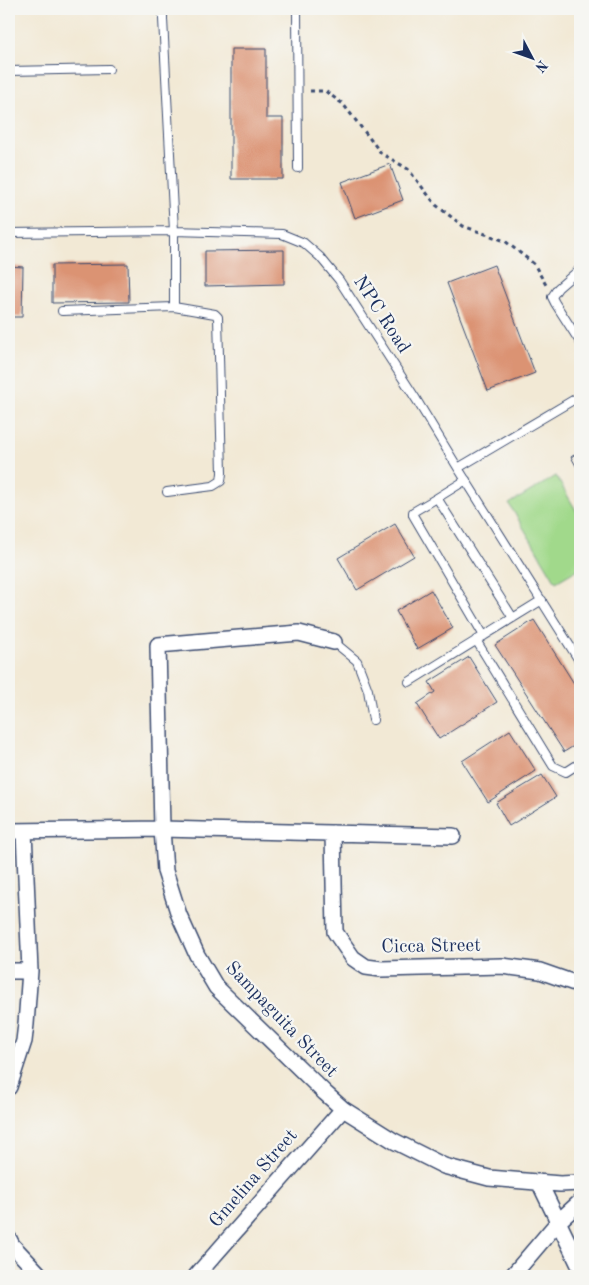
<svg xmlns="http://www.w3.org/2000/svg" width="589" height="1285" font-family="'Old Standard TT',serif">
<rect width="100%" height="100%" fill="#f6f6f2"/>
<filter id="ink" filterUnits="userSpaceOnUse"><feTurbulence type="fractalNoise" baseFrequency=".02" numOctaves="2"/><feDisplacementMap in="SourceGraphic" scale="10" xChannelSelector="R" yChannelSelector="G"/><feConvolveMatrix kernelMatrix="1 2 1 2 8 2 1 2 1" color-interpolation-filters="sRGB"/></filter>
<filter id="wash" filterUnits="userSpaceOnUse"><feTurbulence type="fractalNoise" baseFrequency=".0096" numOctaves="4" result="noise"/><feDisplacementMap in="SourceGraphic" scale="20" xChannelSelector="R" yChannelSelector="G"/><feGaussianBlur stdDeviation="1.12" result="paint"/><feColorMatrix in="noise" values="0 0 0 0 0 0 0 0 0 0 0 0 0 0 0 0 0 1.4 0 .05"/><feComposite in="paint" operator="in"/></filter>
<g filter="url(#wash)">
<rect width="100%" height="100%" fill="#f2e9d5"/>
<path fill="#a1d98b" stroke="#5e8474" d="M556,476L580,517V568L556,582L509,504Z"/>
<g id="blocks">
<path fill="#db9373" d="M231,49H266V118H283V179H231Z
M390,164L403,200L355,218L342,182Z
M284,250V284L205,286V251Z
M128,264L129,302L52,303V265Z
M494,265L535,373L488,391L447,283Z
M9,266L23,267L22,317H9Z
M580,451V473L571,457Z
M395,524L414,556L357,590L338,558Z
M431,590L453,628L417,649L396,611Z
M534,620L580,693V742L564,752L495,645Z
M469,657L497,702L439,739L417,704L435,692L429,682Z
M510,730L536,771L488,802L462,761Z
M542,775L556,797L509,826L496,803Z"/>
</g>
</g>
<g filter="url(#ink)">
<use href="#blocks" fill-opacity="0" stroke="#3b4b70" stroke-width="1"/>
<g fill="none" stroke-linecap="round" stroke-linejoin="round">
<g stroke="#3b4b70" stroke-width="10">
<path id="lane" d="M166,9L163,13V19L174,231V307L215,314L218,317L222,473L221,481L213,486L167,492
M297,9L298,168
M9,71L109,69
M9,233L174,231L282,234L304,243L320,257L339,280L416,399L458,468L580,662
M580,269L558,288L552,297L555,303L580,342
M62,311L174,307
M458,468L580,396
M466,480L437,498L513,618
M437,498L413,512V515L484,636
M476,640L553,766L566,772L580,763
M334,642L357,661L368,690L373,720
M409,682L542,600"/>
</g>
<g stroke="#3b4b70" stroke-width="18">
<path id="street" d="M334,642L299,633L158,645L162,829L165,871L179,915L197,955L216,987L325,1093L343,1109L394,1141L444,1166L489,1178L560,1184L580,1183
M9,831L162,829L453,836
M333,833L335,932L353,958L366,967L381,969L502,966L540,971L580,985
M9,971H30
M9,1087L24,1041L26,1024L30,971L24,831
M539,1182L580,1267
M9,1239L12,1245L41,1276
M196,1276L343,1109
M512,1276L558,1222L580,1202"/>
</g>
<path stroke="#3b4b70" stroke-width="3" stroke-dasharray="4 4" stroke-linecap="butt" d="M310,91H325L343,104L381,153L408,169L436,205L463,226L505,241L534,264L546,285"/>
<use href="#lane" stroke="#fff" stroke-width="8"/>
<use href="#street" stroke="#fff" stroke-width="15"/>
</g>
</g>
<g text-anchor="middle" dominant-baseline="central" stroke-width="4.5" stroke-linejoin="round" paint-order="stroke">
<g font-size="19" fill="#1b2f5e" stroke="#f6f6f2">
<text transform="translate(381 315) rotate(57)">NPC Road</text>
<text transform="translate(431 947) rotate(-1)">Cicca Street</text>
<text transform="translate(281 1020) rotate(46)">Sampaguita Street</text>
<text transform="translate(254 1179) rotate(-49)">Gmelina Street</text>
</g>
</g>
<rect width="589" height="1285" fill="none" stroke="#f6f6f2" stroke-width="30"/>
<g transform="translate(532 58) rotate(131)" stroke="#f6f6f2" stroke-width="4" paint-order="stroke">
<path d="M0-4L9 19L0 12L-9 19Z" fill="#1b2f5e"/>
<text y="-8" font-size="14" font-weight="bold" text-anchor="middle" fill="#1b2f5e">N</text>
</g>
</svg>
